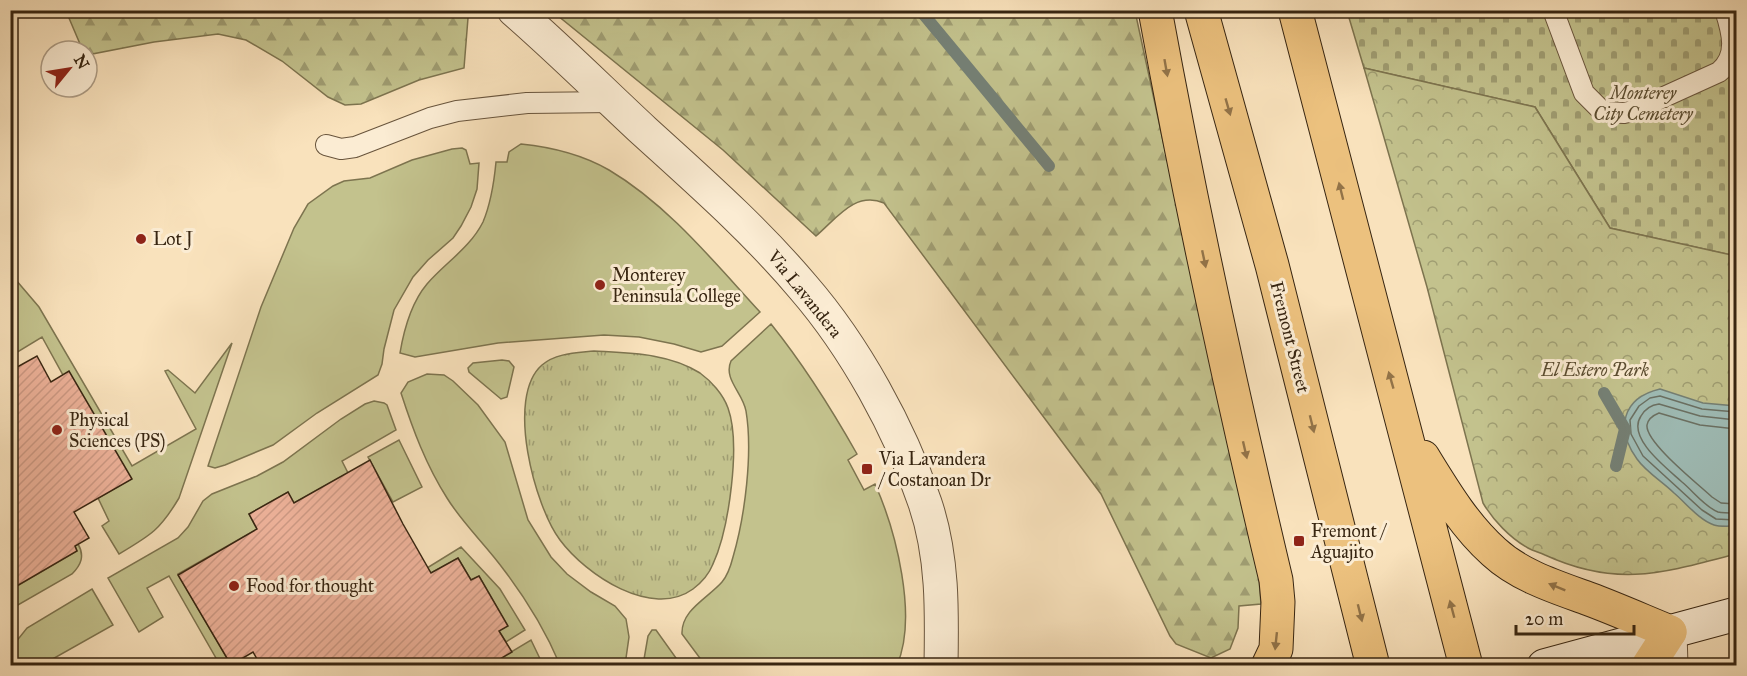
<svg xmlns="http://www.w3.org/2000/svg" width="1747" height="676" font-family="'IM FELL Great Primer',serif">
<defs>
<pattern id="grass-tufts" width="24" height="20" patternUnits="userSpaceOnUse" patternTransform="scale(1.5)"><rect width="24" height="20" fill="#c3c28d"/><path d="M3 7l-1-3M5 7V3M7 7l1-3M15 17l-1-3M17 17v-4M19 17l1-3" fill="none" stroke="#9f9d72"/></pattern>
<pattern id="forest-firs" width="22" height="20" patternUnits="userSpaceOnUse" patternTransform="scale(1.5)"><rect width="22" height="20" fill="#c3c28d"/><path d="M5 1l3.5 6h-7zM16 11l3.5 6h-7z" fill="#9f9d72"/></pattern>
<pattern id="cemetery-stones" width="16" height="16" patternUnits="userSpaceOnUse" patternTransform="scale(1.5)"><rect width="16" height="16" fill="#c3c28d"/><path d="M2 7V4a2 2 0 0 1 4 0v3zM10 15v-3a2 2 0 0 1 4 0v3z" fill="#9f9d72"/></pattern>
<pattern id="park-crowns" width="20" height="18" patternUnits="userSpaceOnUse" patternTransform="scale(1.5)"><rect width="20" height="18" fill="#c3c28d"/><path d="M2 6a3 3 0 1 1 6 0M12 15a3 3 0 1 1 6 0" fill="none" stroke="#9f9d72"/></pattern>
<pattern id="building-hatch" width="6" height="6" patternUnits="userSpaceOnUse" patternTransform="scale(1.5)"><rect width="6" height="6" fill="#eeb29a"/><path d="M-1 1l2-2M0 6l6-6M5 7l2-2" fill="none" stroke="#cd9984"/></pattern>
</defs>
<rect width="100%" height="100%" fill="#f9e2bc"/>
<filter id="stains"><feTurbulence type="fractalNoise" baseFrequency=".00333" numOctaves="4"/><feColorMatrix values="0 0 0 0 .2 0 0 0 0 .09 0 0 0 0 .02 0 0 0 .5 -.17"/></filter>
<radialGradient id="worn" r=".72"><stop offset=".6" stop-color="#630" stop-opacity="0"/><stop offset="1" stop-color="#630" stop-opacity=".3"/></radialGradient>
<path fill="url(#grass-tufts)" stroke="#7d744f" stroke-width="1.5" d="M594,351C629,353 669,353 700,373C711,381 723,394 728,408C741,444 729,529 713,564C709,574 701,583 693,589C652,619 586,575 560,540C535,507 505,397 542,365C556,353 576,353 594,351Z"/>
<path fill="url(#forest-firs)" stroke="#7d744f" stroke-width="1.5" d="M66,11H459L468,18L464,68L419,80L361,104L345,105L328,97L282,61L246,40L218,34L154,42L87,55V51H83Z
M552,11H1135L1237,484L1258,567L1261,604L1239,606L1238,628L1230,649L1211,658L1176,644L1170,636L1101,494L884,203C855,191 837,218 816,236L723,150Z"/>
<path fill="url(#cemetery-stones)" stroke="#7d744f" stroke-width="1.5" d="M1347,11H1736V256L1610,228L1535,107L1364,68Z"/>
<path fill="url(#park-crowns)" stroke="#7d744f" stroke-width="1.5" d="M1364,68L1535,107L1610,228L1736,256V554C1663,573 1617,588 1545,555C1539,552 1533,551 1528,548C1510,538 1493,520 1483,503L1427,287Z"/>
<path fill="#c3c28d" stroke="#7d744f" stroke-width="1.5" d="M521,144C551,147 583,155 609,170C668,205 714,262 760,312L722,346L701,352L674,344L639,337L604,335L498,343L415,357L400,353C404,329 411,303 427,284C445,263 470,248 483,222C491,203 494,183 496,162H507L509,152Z
M462,148L466,150L470,164L479,163L477,189L471,207L461,226L453,238L428,260L413,277L394,310L384,349L382,364L378,375L317,413L273,445L225,465L215,468L208,466L261,307L294,228L308,204L333,186L344,181L370,178L412,160L452,149Z
M10,273L39,307L132,466L196,429L165,371L168,370L195,393L232,343L179,498C160,530 151,535 119,554L102,526L109,521L98,498L131,479L63,375L42,337L11,356Z
M771,324C804,365 831,408 857,454L848,460L864,490L875,484C896,531 918,617 897,665H705L682,634C681,610 708,598 722,582C728,575 731,565 733,557C745,516 753,453 746,411C743,393 723,379 731,361Z
M502,360L509,361L514,367L507,397L501,399L469,372L468,368L473,363Z
M427,374L444,375L453,381L478,405L505,442L528,520L551,557L567,574L591,592L615,606L626,619L629,637L625,665H560C546,632 526,599 504,570C486,545 463,524 447,498C426,465 413,430 401,393L408,382Z
M374,401L384,403L387,405L396,430L342,461L348,473L294,503L288,492L249,514L257,529L178,574L231,665H220L169,576L147,588L163,617L139,632L108,578L178,538L188,527L203,501L212,494L257,476L283,462L341,419L365,404Z
M399,440L422,487L393,502L368,457Z
M78,544C85,556 81,565 72,574L11,609L10,590L77,551L75,546Z
M461,547L500,589L525,630L506,642L499,631L507,625L479,576L471,580L458,558L431,573L427,568Z
M92,589L113,625L42,665H11V648L27,628Z
M652,630H656L681,665H643L648,636Z
M531,640L543,665L488,666Z"/>
<path fill="#9fbdb7" stroke="#758075" stroke-width="1.5" d="M1660,389L1703,403L1736,406V526C1730,526 1720,527 1714,525C1699,520 1686,503 1674,493C1663,482 1646,472 1637,459C1615,429 1622,398 1660,389Z"/>
<g fill="none" stroke-linecap="round" stroke-linejoin="round">
<path stroke="#6b7164" stroke-width="1.5" d="M1736,412L1702,409L1660,396L1650,398L1639,406L1630,420L1631,434L1643,456L1702,510L1716,519L1736,520
M1736,420L1700,416L1659,404C1651,405 1645,409 1641,416C1626,438 1668,469 1682,482C1693,491 1705,507 1718,512C1723,513 1731,513 1736,513
M1736,429L1700,425L1659,413C1654,415 1648,419 1647,425C1645,442 1698,484 1712,497L1721,503L1736,504"/>
<path stroke="#758075" stroke-width="12" d="M920,10L1049,166
M1604,393L1625,429L1616,466"/>
</g>
<path fill="url(#building-hatch)" stroke="#372511" stroke-width="1.5" d="M37,356L51,382L69,371L132,479L74,512L89,538L75,546L77,551L10,590V371Z
M370,460L403,524L431,573L458,558L471,580L479,576L508,626L499,631L512,652L488,666H261L253,652L231,665L178,575L257,529L249,514L288,492L294,503Z"/>
<g fill="none" stroke-linecap="round" stroke-linejoin="round">
<g stroke="#68543c" stroke-width="22">
<path id="service" d="M1553,10L1584,93L1600,109L1607,112L1624,113L1633,111L1719,72C1739,56 1732,32 1725,10
M326,145L341,149L355,147L430,118L457,111L527,103L613,102"/>
</g>
<g stroke="#68543c" stroke-width="35">
<path id="minor" d="M514,10C559,49 601,91 644,131C699,181 755,230 803,287C855,347 900,429 925,503C943,556 942,611 941,666
M1670,632L1671,666"/>
</g>
<g stroke="#372511" stroke-width="35">
<path id="secondary" d="M1544,666L1736,614"/>
</g>
<g stroke="#372511" stroke-width="35">
<path id="primary" d="M1155,10C1190,201 1231,391 1276,580L1278,602L1276,649L1268,666
M1201,10L1272,265L1373,666
M1295,10L1466,666
M1423,457C1444,491 1464,525 1494,552C1520,576 1556,587 1589,599C1616,609 1643,621 1670,632"/>
</g>
<g stroke="#372511" stroke-width="35">
<path id="motorway" d="M1648,666L1670,632"/>
</g>
<use href="#service" stroke="#fbecd3" stroke-width="20"/>
<use href="#minor" stroke="#fbecd3" stroke-width="33"/>
<use href="#secondary" stroke="#fbecd3" stroke-width="33"/>
<use href="#primary" stroke="#ecc17e" stroke-width="33"/>
<use href="#motorway" stroke="#ecc17e" stroke-width="33"/>
</g>
<defs><path id="oneway-solid" d="M-6-.8H1V-3.2L6.5 0L1 3.2V.8H-6Z" transform="scale(1.5)"/></defs>
<g fill="#927348">
<use href="#oneway-solid" transform="translate(1166 68) rotate(80)"/>
<use href="#oneway-solid" transform="translate(1228 107) rotate(74)"/>
<use href="#oneway-solid" transform="translate(1341 191) rotate(-104)"/>
<use href="#oneway-solid" transform="translate(1204 259) rotate(78)"/>
<use href="#oneway-solid" transform="translate(1391 380) rotate(-106)"/>
<use href="#oneway-solid" transform="translate(1312 424) rotate(76)"/>
<use href="#oneway-solid" transform="translate(1245 450) rotate(77)"/>
<use href="#oneway-solid" transform="translate(1557 587) rotate(-158)"/>
<use href="#oneway-solid" transform="translate(1452 609) rotate(-105)"/>
<use href="#oneway-solid" transform="translate(1360 613) rotate(76)"/>
<use href="#oneway-solid" transform="translate(1276 641) rotate(96)"/>
</g>
<g fill="#8f2418" stroke="#fbecd3" stroke-width="2">
<circle cx="141" cy="239" r="6"/>
<circle cx="600" cy="285" r="6"/>
<circle cx="57" cy="430" r="6"/>
<rect x="861" y="463" width="12" height="12" rx="3"/>
<rect x="1293" y="535" width="12" height="12" rx="3"/>
<circle cx="234" cy="586" r="6"/>
</g>
<g text-anchor="middle" dominant-baseline="central" stroke-width="6" stroke-linejoin="round" paint-order="stroke">
<g font-size="18" font-style="italic" fill="#5a4c30" stroke="#fbecd3">
<text x="1643" y="93">Monterey<tspan x="1643" dy="21">City Cemetery</tspan></text>
<text x="1595" y="370">El Estero Park</text>
</g>
<g font-size="18" fill="#372511" stroke="#fbecd3" text-anchor="start">
<text x="153" y="239">Lot J</text>
<text x="612" y="275">Monterey<tspan x="612" dy="21">Peninsula College</tspan></text>
<text x="69" y="420">Physical<tspan x="69" dy="21">Sciences (PS)</tspan></text>
<text x="879" y="459">Via Lavandera<tspan x="879" dy="21">/ Costanoan Dr</tspan></text>
<text x="1311" y="531">Fremont /<tspan x="1311" dy="21">Aguajito</tspan></text>
<text x="246" y="586">Food for thought</text>
</g>
<g font-size="18" fill="#372511" stroke="#fbecd3">
<text transform="translate(805 294) rotate(51)">Via Lavandera</text>
<text transform="translate(1290 337) rotate(76)">Fremont Street</text>
</g>
</g>
<rect width="1747" height="676" fill="none" stroke="#f9e2bc" stroke-width="36"/>
<rect x="12" y="12" width="1723" height="652" fill="none" stroke="#372511" stroke-width="3"/>
<rect x="18" y="18" width="1711" height="640" fill="none" stroke="#372511" stroke-width="1.5"/>
<g transform="translate(69 69) rotate(60)"><circle r="28" fill="#fbecd3" stroke="#ad9c85" stroke-width="1.5"/>
<path d="M0-4.5L10 22L0 15L-10 22Z" fill="#8f2418"/>
<text y="-9" font-size="16" font-weight="bold" text-anchor="middle" fill="#372511">N</text>
</g>
<path d="M1516 625v9h118v-9" fill="none" stroke="#372511" stroke-width="3"/>
<text x="1525" y="625" font-size="18" fill="#372511" stroke="#fbecd3" stroke-width="4.5" paint-order="stroke">20 m</text>
<rect width="100%" height="100%" filter="url(#stains)"/>
<rect width="100%" height="100%" fill="url(#worn)"/>
</svg>
